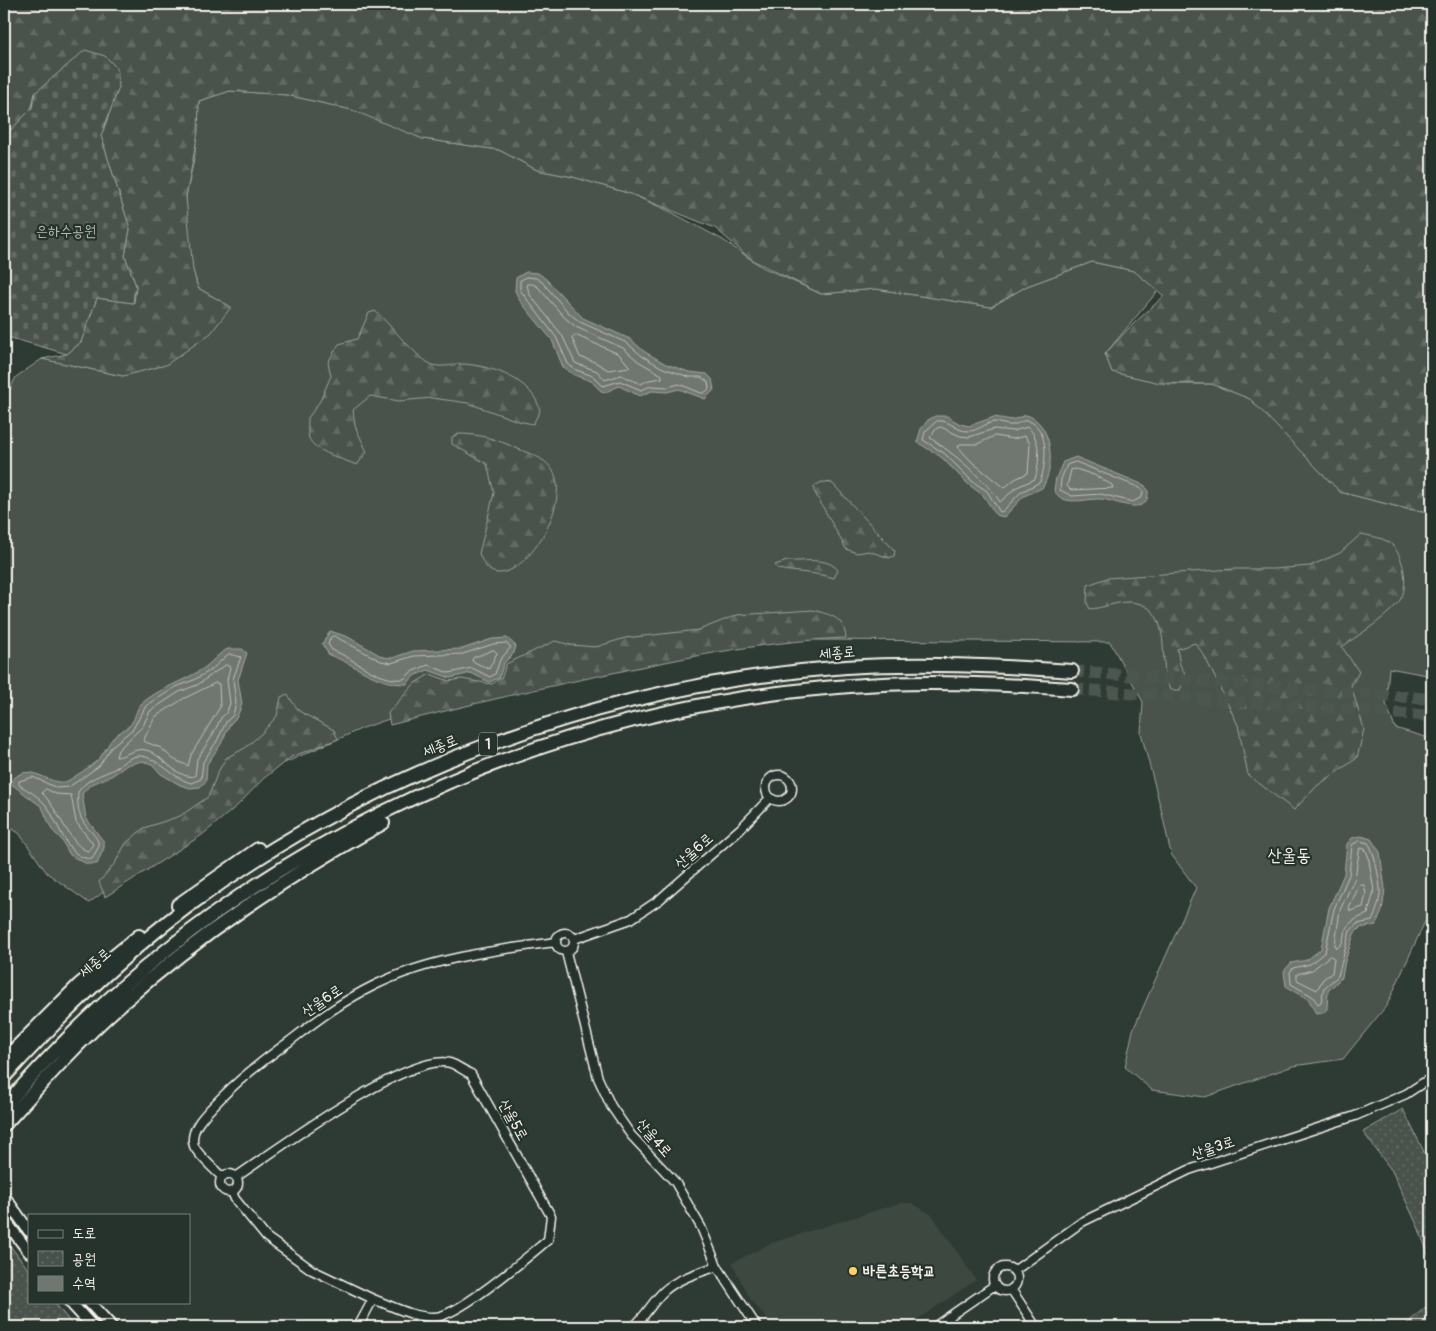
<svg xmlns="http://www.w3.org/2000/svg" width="1436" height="1331" font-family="Pangolin,'Poor Story',sans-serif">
<defs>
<pattern id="forest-firs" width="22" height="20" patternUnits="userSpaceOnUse" patternTransform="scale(1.25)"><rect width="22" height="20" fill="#48524c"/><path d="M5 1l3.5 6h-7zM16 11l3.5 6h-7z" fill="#636b66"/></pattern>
<pattern id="cemetery-stones" width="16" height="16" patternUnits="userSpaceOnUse" patternTransform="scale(1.25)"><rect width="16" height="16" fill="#48524c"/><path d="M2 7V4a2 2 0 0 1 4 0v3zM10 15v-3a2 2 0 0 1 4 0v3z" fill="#636b66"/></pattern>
<pattern id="park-dots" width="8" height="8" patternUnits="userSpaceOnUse" patternTransform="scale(1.25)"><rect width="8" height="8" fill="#48524c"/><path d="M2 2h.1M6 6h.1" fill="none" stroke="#636b66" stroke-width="1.8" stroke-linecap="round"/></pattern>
</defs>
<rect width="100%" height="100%" fill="#2e3b34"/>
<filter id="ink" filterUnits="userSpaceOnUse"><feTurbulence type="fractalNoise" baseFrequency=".02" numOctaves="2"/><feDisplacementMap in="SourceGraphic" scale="10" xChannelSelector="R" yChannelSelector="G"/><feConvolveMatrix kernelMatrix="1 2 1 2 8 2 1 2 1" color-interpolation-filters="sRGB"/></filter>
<g filter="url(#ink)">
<path fill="#3c4841" d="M900,1203H912L932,1215L976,1280L906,1327H774L751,1300L732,1263L772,1243Z"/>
<path fill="#48524c" stroke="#9ea29a" d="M230,91L287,95L374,115L423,139L499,150L537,170L573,177L631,194L671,212L723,240L762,267L821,294L876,289L991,307L1027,286L1092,262L1134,271L1161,287L1105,354L1112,372L1168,384H1212L1251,399L1340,492L1407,509L1432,512V676L1389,668L1386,704L1395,728L1432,739V906L1387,1005L1343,1059L1293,1066L1205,1097L1152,1090L1125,1067L1133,1030L1196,888L1171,854L1161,809L1141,733L1143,702L1110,642L818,640L744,634L494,688L403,714L363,728L262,773L89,903L47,873L19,833L4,824V401L16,377L42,359L123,376L231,307L198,288L189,256L186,197L195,154L199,101Z"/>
<path fill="url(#forest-firs)" stroke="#9ea29a" d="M4,4H1432V512L1407,509L1340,492L1250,399L1212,384L1160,383L1112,372L1105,354L1130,327L1164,296L1134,271L1092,262L1027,286L991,307L876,289L821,294L752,260L715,228L631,194L573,177L537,170L499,150L423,139L352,110L287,95L230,91L199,101L198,132L186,197L193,270L198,288L231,307L211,333L166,365L123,376L42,359L67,354L81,342L97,298L134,303L136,286L125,256L130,229L101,136L119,87L35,93L32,108L6,135H4Z
M375,311C389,323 418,360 433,365C442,368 455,364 464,364C492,366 534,380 540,411L533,424L518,421L468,403L432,398L399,401L370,396L353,410L355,426L367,452L357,465C345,460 313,451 309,438C307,432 308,424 308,418L320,401L331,376L328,362L339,344L357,339L369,313Z
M459,434C481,434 499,440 518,449C530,454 543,457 551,468C574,497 530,575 497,573C487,572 483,562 479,554L494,493L487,464L452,444V437Z
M822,482L832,483L895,551L894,556L889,558L869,551L857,553L846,549L814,491V486Z
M1361,534C1370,536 1387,538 1393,546C1405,559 1410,591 1397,604C1382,621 1361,633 1342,647L1359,672L1351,686L1364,729L1357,758L1317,786L1294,810L1248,775L1238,725L1204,655L1195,643L1177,649L1180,665L1186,675L1180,690H1170C1168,684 1165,678 1165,672C1161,645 1169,603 1128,602C1116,602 1103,608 1090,609L1087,603L1088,585L1107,578L1233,569H1274L1310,566L1340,553Z
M787,561C804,562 826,556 838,570L834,578C815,572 797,573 778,569L775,565Z
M813,610C831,615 844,617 846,638C770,641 697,655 622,671C544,687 467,705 390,725L388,713L415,683L430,674L449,681L461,679L492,684L502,677L506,664L555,641L571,645L596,647L625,638L699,630L737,615Z
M287,694L299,711L334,730L338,739L291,757L263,779L238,805L202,835L105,897L99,882L115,863L126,843L144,828L180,816L208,797L218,772L226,758L245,748L262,733L277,716L281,697Z"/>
<path fill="url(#cemetery-stones)" stroke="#9ea29a" d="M85,50L105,56L117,68L119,87L101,136L130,229L125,256L136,286L133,303L97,298L81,342L67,354L4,336V135H6L32,108L35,93Z"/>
<path fill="url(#park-dots)" stroke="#9ea29a" d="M1403,1109L1432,1168V1266L1419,1229L1392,1171L1363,1132Z
M4,1238L29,1270V1302H54L74,1327H4Z
M1432,1297V1327H1403L1429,1304Z"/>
<path fill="#6f7770" stroke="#a4a8a0" d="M526,272L538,273L546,279L583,318L630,339L645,352L666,364L689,372L707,374L712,379L714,390L705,399L679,389L667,392L652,391L640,396L619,386L606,392L601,391L591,381L574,375L563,367L552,340L520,301L515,291L516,278Z
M1026,415C1053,422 1056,468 1042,488L1024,496L1004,517L996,515L983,495L969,485L941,457L917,442L921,429L928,420L935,416H947L960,424L969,426L994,417L1012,420Z
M1076,457L1144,485L1148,490C1150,519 1115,500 1101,499C1086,498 1063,508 1054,490L1056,478L1063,462Z
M330,631L348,637L383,657L392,658L413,651L462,649L492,639L507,638L516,646L514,653L504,663L499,678L489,682L471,673L450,678L428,670L414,676L407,684C376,685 356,664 329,655L322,644Z
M228,649H242L247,653L238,680L242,704L237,717L230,724L221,744L207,764L206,781L200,787L190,788L180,785L161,774L152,764L142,761L127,765L113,775L90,785L82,794L86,818L104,842V848L97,864H87L70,855L61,839L52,830L42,807L10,783C30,755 52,793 71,779C81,772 93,766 101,756C106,750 108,743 114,737C118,733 124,730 129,726C136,720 135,709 142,703C160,688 182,682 201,670C211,664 218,653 228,649Z
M1361,836L1371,839L1380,852L1385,889L1382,911L1376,925L1360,928L1354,934L1345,961L1342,977L1328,991L1327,1009L1323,1013L1316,1014L1309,1000L1286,986L1284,971L1291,963L1307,960L1321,949L1329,908L1344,874L1347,844L1352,838Z"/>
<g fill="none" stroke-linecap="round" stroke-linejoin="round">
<path stroke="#bfc0b8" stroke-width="1" d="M527,277L536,278L542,282L569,313L580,322L627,343L642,356L663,368L689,377H701L708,382L709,389L704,393H701L679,384L668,387L651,386L641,390L620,381L603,386L593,376L576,370L568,364L556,337L520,290V281Z
M527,284H533L538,287L564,317L576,327L623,348L638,361L662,375V378L649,380L641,384L621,375L605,380L597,371L575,363L562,335L530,295Z
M575,335L619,354L630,367L608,370L595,362L580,357L572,338Z
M937,421C950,419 956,432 969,431C978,431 985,423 994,422C1000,422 1006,426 1013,425C1019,424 1024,418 1031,422C1050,432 1046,465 1040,482L1021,492L1003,511L1000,512L987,491L972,481L944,453L923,440L925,432Z
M941,427L960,436L969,437L994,429L1013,431L1028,427C1041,440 1040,462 1035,479L1017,487L1000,502C987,481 952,452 930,438L936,429Z
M995,436L1013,439L1025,436L1030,444L1028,473L1015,479L1004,488L972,462L958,447L960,444H977Z
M1076,462L1140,488L1143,492L1142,497L1133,502L1101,494L1072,496L1060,490L1061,479L1067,465Z
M1076,469L1094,475L1112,485L1113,488L1071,490L1067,486L1071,470Z
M334,636L381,661L391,663L414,656L463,654L493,644L506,643L511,647L500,660L495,674L490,677L472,668L449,673L428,665L411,672L404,679C377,682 356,659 332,650L328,644L331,637Z
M494,650L497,653L489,669L472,661L473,658Z
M229,654L241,657L233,679L236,703L233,715L226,722L217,741L203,762L201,779L191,783C171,778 152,750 133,757C124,760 118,768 110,771C96,777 86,780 78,792C77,801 78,812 82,820C87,830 98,835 99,846L92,859C65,859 59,820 45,804C38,796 28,790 19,785V781L33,777L57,788L69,787L99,766L112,746L133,729L146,706L176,687L194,680L211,670Z
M226,665L230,667L227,680L230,703L227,712L221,718L211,738L197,759L195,776C177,780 162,754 146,750C134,747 125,757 116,757L118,750L143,726L150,711L179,692L197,685Z
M216,683L219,684L220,707L191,755L188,766L173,759L161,748L143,741L155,717L183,699Z
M46,789L56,794L71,795L76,822L93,844L89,851C72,850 57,806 42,793Z
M1360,841L1368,843C1374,849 1381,885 1380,894C1379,903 1376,913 1372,921L1357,924L1350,931L1338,976L1324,988L1321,1002L1318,1004L1312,996L1291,984L1290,972L1293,968L1310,964L1325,952L1334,909L1349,875L1352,845Z
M1360,848L1365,849L1368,855L1374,891L1368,914C1333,926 1351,939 1337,948L1335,945L1340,910L1355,878Z
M1360,885H1364L1366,894L1363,907L1350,911L1349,908Z
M1330,956L1334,958L1332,973L1323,979L1317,990L1297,980V974L1312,970Z"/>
<path stroke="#4c564f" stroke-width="12" stroke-dasharray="12 6" stroke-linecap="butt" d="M1072,671L1432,699
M1072,689L1432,716"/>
<g stroke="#f4f1e8" stroke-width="11">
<path id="minor" d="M766 788a13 13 0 1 1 26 0a13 13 0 1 1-26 0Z
M556 942a9 9 0 1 1 18 0a9 9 0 1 1-18 0Z
M574,939L631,919L659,900L741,828L770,798
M566,952L598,1078L611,1106L631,1135L675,1182L701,1227L717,1266L757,1327
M220 1183a9 9 0 1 1 18 0a9 9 0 1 1-18 0Z
M222,1177C215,1170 197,1154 194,1146C188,1128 209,1111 220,1099C241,1077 265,1059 290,1041C317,1020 344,1000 375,985C430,958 496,950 556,942
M236,1177C275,1151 408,1052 450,1063C457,1065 464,1071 471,1074L551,1216L548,1240C527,1257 459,1316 435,1317C414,1318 392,1306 373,1299L358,1327
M232,1192L235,1199L266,1237L312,1270L373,1299
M993 1279a12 12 0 1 1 24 0a12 12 0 1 1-24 0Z
M1014,1271L1082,1222L1189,1170L1355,1116L1406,1094L1432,1077
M1011,1289L1036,1327
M633,1327C646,1316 652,1302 664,1291C678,1278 699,1273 717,1266
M934,1327L995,1285"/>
</g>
<g stroke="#f4f1e8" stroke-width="14">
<path id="secondary" d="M4,1196L29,1231
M4,1219L29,1252
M70,1302L93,1327
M89,1302L112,1327"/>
</g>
<g stroke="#f4f1e8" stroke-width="16">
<path id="trunk" d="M178,905L258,849
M4,1060L79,985L139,936
M4,1077C60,1016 120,957 187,907C378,766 609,684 846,667C921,662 997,666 1072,671
M4,1107C219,857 523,709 850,686C924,680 998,684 1072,689
M4,1125C41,1084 78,1042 120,1005C201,933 288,876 383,823"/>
</g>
<use href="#minor" stroke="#26332d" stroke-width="8"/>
<use href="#secondary" stroke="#26332d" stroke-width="10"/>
<use href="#trunk" stroke="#26332d" stroke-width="12"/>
</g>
</g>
<circle fill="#ffd166" stroke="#26332d" stroke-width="2" cx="853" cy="1271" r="5"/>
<g text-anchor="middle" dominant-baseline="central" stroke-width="4.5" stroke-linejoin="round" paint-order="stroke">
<rect fill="#26332d" stroke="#b6b8b0" stroke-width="1" x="479" y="732.5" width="18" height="23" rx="4"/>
<g font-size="14" font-weight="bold" fill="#f4f1e8">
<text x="488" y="744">1</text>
</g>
<g font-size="15" fill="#b8b9b1" stroke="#26332d">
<text x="66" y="231">은하수공원</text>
</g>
<g font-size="15" fill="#f4f1e8" stroke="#26332d">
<text transform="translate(837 653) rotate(-5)">세종로</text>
<text transform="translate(440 746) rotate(-22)">세종로</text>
<text transform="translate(694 851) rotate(-41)">산울6로</text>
<text transform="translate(95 963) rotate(-41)">세종로</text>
<text transform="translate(322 1001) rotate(-34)">산울6로</text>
<text transform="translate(513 1120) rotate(61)">산울5로</text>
<text transform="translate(654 1138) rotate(49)">산울4로</text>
<text transform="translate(1213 1148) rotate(-18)">산울3로</text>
</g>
<g font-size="15" font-weight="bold" fill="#f4f1e8" stroke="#26332d" text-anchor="start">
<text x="863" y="1271">바른초등학교</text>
</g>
<g font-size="18" fill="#f4f1e8" stroke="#26332d">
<text x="1289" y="855">산울동</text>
</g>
</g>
<rect width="1436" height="1331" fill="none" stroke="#26332d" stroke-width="20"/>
<rect x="10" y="10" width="1416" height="1311" fill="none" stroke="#f4f1e8" stroke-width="2" filter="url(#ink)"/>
<rect x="28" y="1214" width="162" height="90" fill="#26332d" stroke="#787f78"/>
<rect x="38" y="1230" width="25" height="8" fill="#26332d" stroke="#787f78"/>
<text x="72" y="1238" font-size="15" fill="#f4f1e8">도로</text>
<rect x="38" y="1251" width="25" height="15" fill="url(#park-dots)" stroke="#787f78"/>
<text x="72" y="1264" font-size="15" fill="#f4f1e8">공원</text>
<rect x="38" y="1276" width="25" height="15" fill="#6f7770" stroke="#787f78"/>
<text x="72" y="1288" font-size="15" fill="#f4f1e8">수역</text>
</svg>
